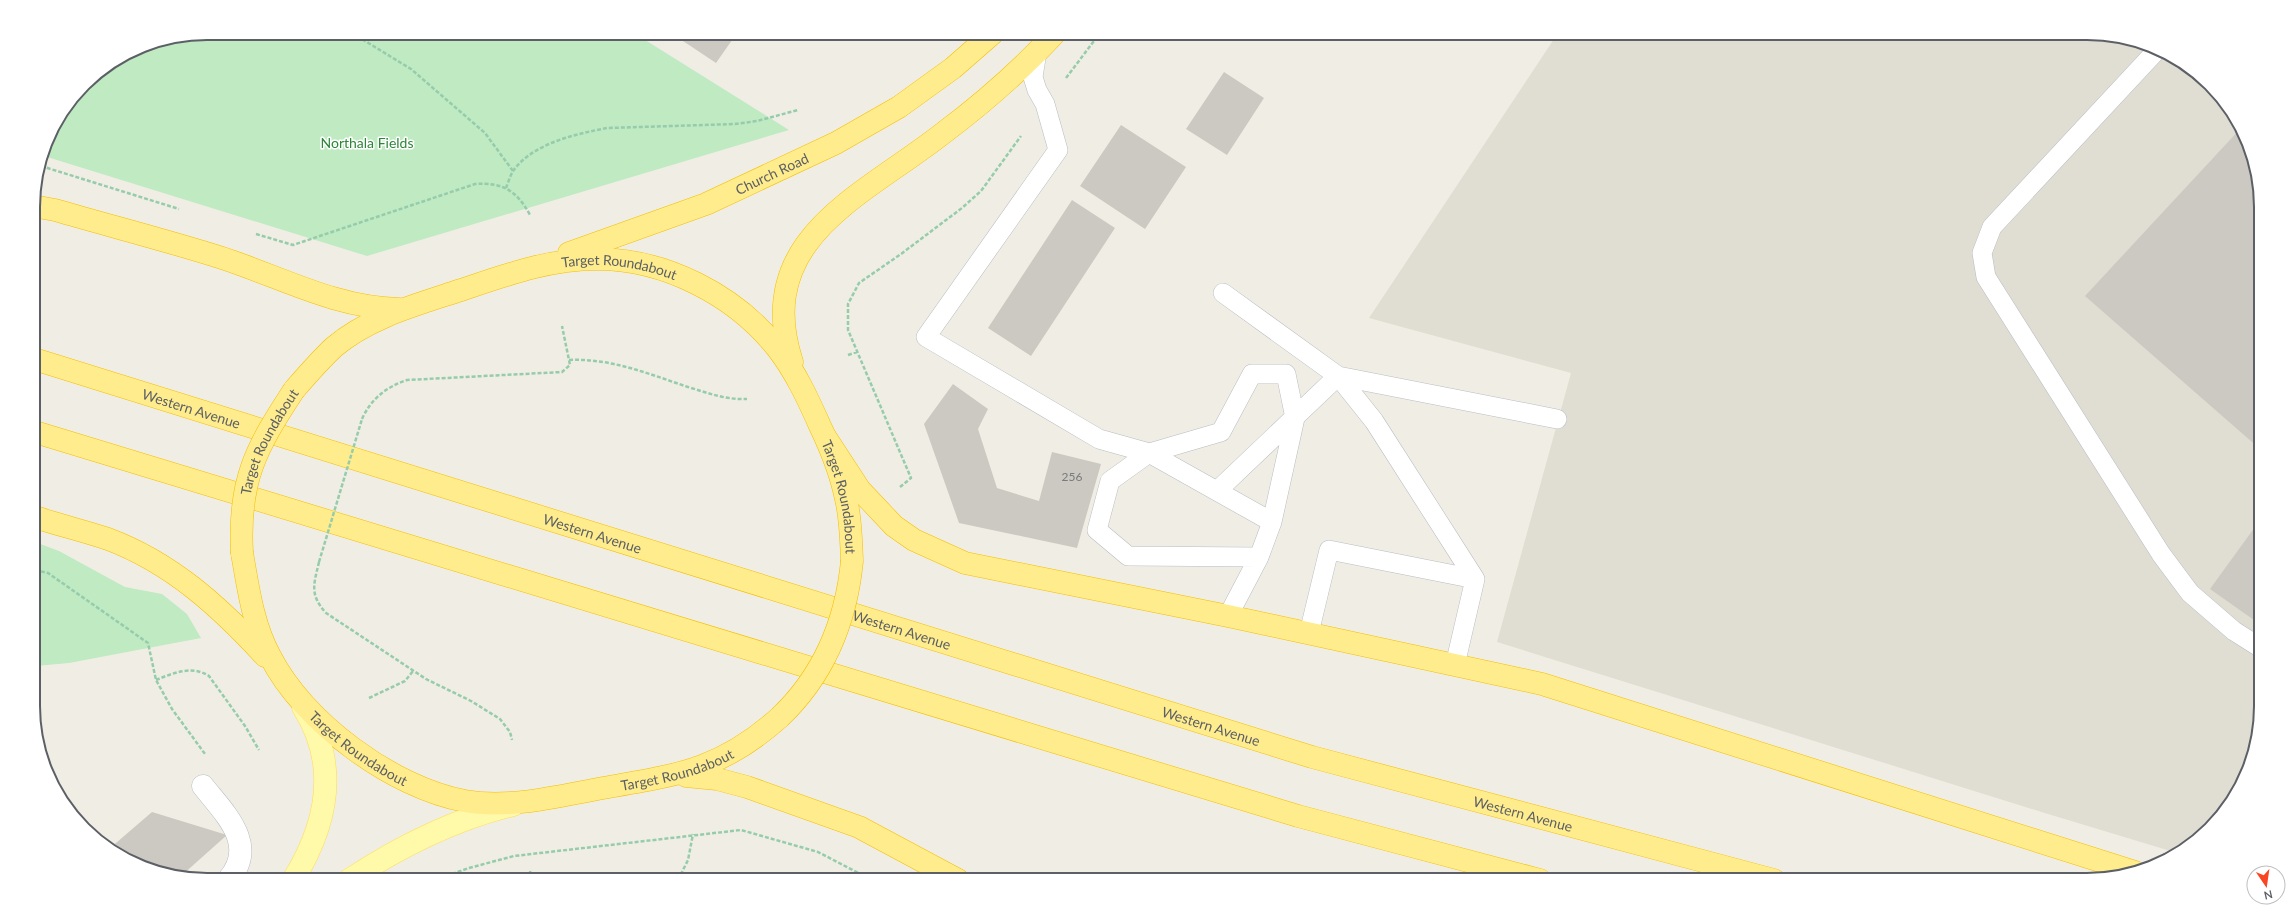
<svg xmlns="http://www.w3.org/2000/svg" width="2294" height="913" font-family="Lato,sans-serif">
<rect width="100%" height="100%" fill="#f0eee4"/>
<path fill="#e0ded3" d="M1558,33H2087L2143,42L2193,69L2225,101L2248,140L2259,184L2261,706L2252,762L2225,812L2193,844L2177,853L2048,814L1497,642L1571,373L1369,318Z"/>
<path fill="#bfeac2" d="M207,33H634L789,130L367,256L44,156L51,130L92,76L140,46Z
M35,542L59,551L125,587L162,594L187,614L201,638L69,663L36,666Z"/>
<path fill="#cbc9c1" d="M675,33H737L716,63L674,35Z
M1224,72L1264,98L1227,155L1186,129Z
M1121,125L1186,167L1145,229L1080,186Z
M2241,128L2248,140L2259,184L2260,449L2085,296Z
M1072,200L1115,228L1031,356L988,328Z
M953,384L988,409L978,429L997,488L1039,501L1052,452L1101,464L1077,548L959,523L924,424Z
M2260,520L2261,625L2210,589Z
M152,812L227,835L181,876L151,871L109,849Z"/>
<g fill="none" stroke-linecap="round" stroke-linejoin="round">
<g stroke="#b9bcc1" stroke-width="20">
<path id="lane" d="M2157,50L1992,227L1982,253L1986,277L2161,554L2190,593L2234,631L2261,648
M1037,52L1033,77L1037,90L1045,104L1058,150L926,337L1099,439L1149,453L1272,522
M1223,293L1338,376L1374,421L1475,579
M1338,376L1557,419
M1217,491L1338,376
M1228,616L1259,557L1272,522L1295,418L1286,374H1252L1221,432L1149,453L1110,481L1097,530L1128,556L1259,557
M1309,633L1329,550L1475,579L1455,665"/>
</g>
<g stroke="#b9bcc1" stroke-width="23">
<path id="street" d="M203,786C225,814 259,845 228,880"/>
</g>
<g stroke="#fedd4f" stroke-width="23">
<path id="primary" d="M293,880C327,825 340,765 303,707
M349,880C399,847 455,819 513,805"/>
</g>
<g stroke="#f4be00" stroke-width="23">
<g id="highway">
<path d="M33,206L55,210C110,226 165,240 219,257C279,276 335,308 399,309"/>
<path id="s1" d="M569,253L706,204L836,143L899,107L953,68L993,33"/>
<path id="s2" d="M34,359L1312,757L1774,880"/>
<path d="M792,362C752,239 863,196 942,134C982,104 1021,70 1055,33"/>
<path id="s3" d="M294,390C307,375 320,360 334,347C369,317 419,304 461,290C506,275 549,259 597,259C665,259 735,295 777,348C795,371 808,399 820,426C831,449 841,474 846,499C851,519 851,540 852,561"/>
<path d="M35,432L1298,816L1540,880"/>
<path d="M826,438L860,490L894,526L914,540L965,563L1228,616L1542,684L2135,872"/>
<path d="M35,517C59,525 84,531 108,539C172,563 220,607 265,656"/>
<path id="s4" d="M242,553C248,587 253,625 270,656C303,722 393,788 465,801C510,809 559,796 603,788C678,775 721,770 780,717"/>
<path d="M686,776L717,779L747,787L859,827L958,880"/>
</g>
</g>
<path stroke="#96ccab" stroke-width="2.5" stroke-dasharray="4 2" stroke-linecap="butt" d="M352,33L411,69L485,133L513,171
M1066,78L1100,33
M41,166L179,209
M506,188C508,183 510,176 513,171C533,143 576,134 607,128L735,124L757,121L798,110
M256,234L293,245L475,184C503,182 517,191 530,215
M848,355L857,352
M569,360C611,358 649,374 688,387C708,393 726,400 747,399
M362,419C371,399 386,387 407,380L562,372L570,365L562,326
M900,487L911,478L848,330V304L859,283L901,254L962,208L981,191L1021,136
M319,562C314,584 309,594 326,613L426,679L471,701L500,719L510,732L512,740
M35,570L48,573L148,643L156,680L172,709L205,754
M156,680C173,673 192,665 209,676L245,726L259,750
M369,698L405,681L413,671
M2163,854L2170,857
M530,871L532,880
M435,880L469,868L514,856L741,830L818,852L872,880
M495,880L524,873
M678,880L688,860L693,834"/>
<use href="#lane" stroke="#fff" stroke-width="19"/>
<use href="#street" stroke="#fff" stroke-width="22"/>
<use href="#primary" stroke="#fff9aa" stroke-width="22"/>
<use href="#highway" stroke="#ffec8c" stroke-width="22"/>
<g stroke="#f4be00" stroke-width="23" stroke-linecap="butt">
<g id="highway-bridge">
<path id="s5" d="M242,553C238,480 256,448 294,390"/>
<path d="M780,717C824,675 846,622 852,561"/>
</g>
</g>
<path stroke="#96ccab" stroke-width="2.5" stroke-dasharray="4 2" stroke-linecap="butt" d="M319,562L362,419"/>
<use href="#highway-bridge" stroke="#ffec8c" stroke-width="22"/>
</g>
<g text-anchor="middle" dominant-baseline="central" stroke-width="3" stroke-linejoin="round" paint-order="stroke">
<g font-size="12" fill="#787a7d">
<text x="1072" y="476">256</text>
</g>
<g font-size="14" fill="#2d8539" stroke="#fff">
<text x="367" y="142">Northala Fields</text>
</g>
<g font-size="14" fill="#5c6066" stroke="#fff">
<text stroke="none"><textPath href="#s1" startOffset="218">Church Road</textPath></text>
<text stroke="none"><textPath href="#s3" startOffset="362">Target Roundabout</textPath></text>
<text stroke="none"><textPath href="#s2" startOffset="165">Western Avenue</textPath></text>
<text stroke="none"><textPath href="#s5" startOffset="117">Target Roundabout</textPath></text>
<text stroke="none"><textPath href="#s3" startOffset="710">Target Roundabout</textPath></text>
<text stroke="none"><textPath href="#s2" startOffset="585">Western Avenue</textPath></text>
<text stroke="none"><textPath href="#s2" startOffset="909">Western Avenue</textPath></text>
<text stroke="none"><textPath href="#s2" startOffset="1233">Western Avenue</textPath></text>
<text stroke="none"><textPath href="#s4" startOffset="237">Target Roundabout</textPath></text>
<text stroke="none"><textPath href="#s4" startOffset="573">Target Roundabout</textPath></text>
<text stroke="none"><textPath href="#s2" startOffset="1557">Western Avenue</textPath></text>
</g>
</g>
<path d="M0 0H2294V913H0ZM207 40H2087A167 167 0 0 1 2254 207V706A167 167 0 0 1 2087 873H207A167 167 0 0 1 40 706V207A167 167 0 0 1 207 40Z" fill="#fff" fill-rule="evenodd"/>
<path fill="none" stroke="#5c6066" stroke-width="2" d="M207 40H2087A167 167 0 0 1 2254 207V706A167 167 0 0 1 2087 873H207A167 167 0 0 1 40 706V207A167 167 0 0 1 207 40Z"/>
<g transform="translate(2266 885) rotate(167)"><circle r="19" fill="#ffffff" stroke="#bebfc2"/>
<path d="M0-3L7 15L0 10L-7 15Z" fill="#f94521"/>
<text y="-6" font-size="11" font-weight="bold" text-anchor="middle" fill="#5c6066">N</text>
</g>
</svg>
